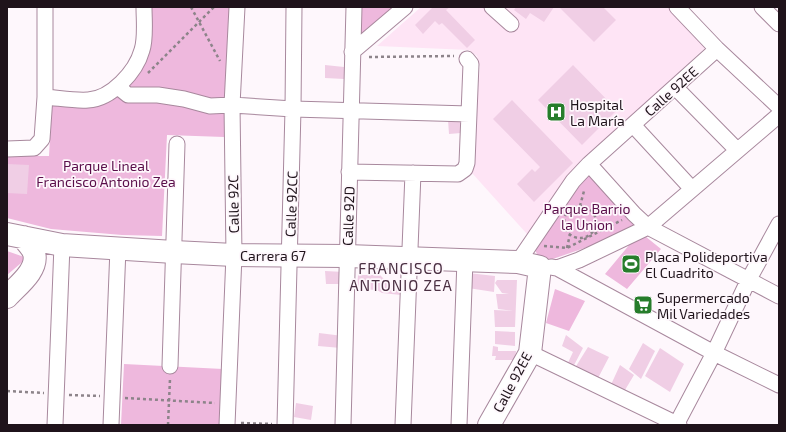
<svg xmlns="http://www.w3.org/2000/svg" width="786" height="432" font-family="'Exo 2',sans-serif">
<rect width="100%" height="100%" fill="#fef7fc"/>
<path fill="#fee4f5" d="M421,7H672L708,45L587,158L527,234L472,173L480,67L477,56L469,50L377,46Z"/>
<path fill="#eeb8dd" d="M151,7H231L224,137L167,135L162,236L122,235L51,229L7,218V156H49L52,102L98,103L111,101L126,89L137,77L144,64Z
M358,7H394L357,44Z
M588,170L634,225L599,243L547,261L539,258L535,250Z
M640,232L661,249L627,289L605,274Z
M7,251L27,258L7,275Z
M555,289L585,301L569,331L546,323Z
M124,364L223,369L220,425H121Z"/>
<path fill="#f0cee5" d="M433,7H450L446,10L475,40L467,48L442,23L439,25L435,21L423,34L415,25Z
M516,7H554L544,22L530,13L526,19L514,10Z
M559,7H603L616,20L594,42Z
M325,65L344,67V79L325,78Z
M573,65L617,110L582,145L538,100Z
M512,100L573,163L534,202L517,184L532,169L535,172L540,167L493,119Z
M448,120L462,122L461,133L449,134Z
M7,164L29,165L27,194L7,193Z
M325,271L344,272L343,284H326Z
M468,273L495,276L494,292L468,288Z
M358,275H380L387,282L401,283V295L382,293L377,290L357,289Z
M497,280H517L515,327H495L494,310L513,311L498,309L496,294H509L502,293L495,283Z
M495,331L515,332V346L495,344Z
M319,333L343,336L341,348L318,346Z
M566,335L583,348L571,371L566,367L573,352L562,346Z
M643,343L655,351L641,379L629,369Z
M493,346L498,347V351H516L515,360H495L496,356H492Z
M588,347L609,357L596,382L573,371Z
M660,348L684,364L670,392L645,376Z
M620,365L634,375L622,395L609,389Z
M296,403L313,406L311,420L294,417Z"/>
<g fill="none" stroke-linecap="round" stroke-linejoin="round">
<g stroke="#a8889d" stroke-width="17">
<path id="street" d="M492,7L511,24
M677,7L717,49L779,107
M762,7L779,24
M352,52L405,7
M121,86L123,91L128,95H158L184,99L210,106L232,105L293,109L469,114
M675,87L737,150
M45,97C59,98 74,101 88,100C111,99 136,72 142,50C146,38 144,20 144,7
M633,125L692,189
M7,149L34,148L42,139L45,97V7
M589,164L634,214L648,227L779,296
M349,172L458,174L465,169L467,163L471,64L467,59
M518,262L573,181L589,164L717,49
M551,267L557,268L714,353L779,385
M557,268L579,260L648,227L779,115
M530,353L679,425
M170,366L177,144
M55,425L62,245
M111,425L118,248
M227,425L234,255L232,105L237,7
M285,425L293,109L294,7
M343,425L354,7
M403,425L413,173
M459,425L465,260
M676,425L714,353L748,281L779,224"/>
</g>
<g stroke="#a8889d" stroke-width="24">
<path id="secondary" d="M7,234L62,245L174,252L234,255L347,256L518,262L540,267L530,353L489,425
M7,297C17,286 39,270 34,253C32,247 26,242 23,237"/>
</g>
<path stroke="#8d848a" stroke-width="2.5" stroke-dasharray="3 3" stroke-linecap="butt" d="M191,7L220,61
M369,57L454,56
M148,73L214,7
M580,206L584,191
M564 222a16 16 0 1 1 32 0a16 16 0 1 1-32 0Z
M544,246L567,248L622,220
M567,248L570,234
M7,391L44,393
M69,395L100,396
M125,398L215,403
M241,423L272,424
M168,425L170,379"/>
<use href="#street" stroke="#fff" stroke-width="15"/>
<use href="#secondary" stroke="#fff" stroke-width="22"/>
</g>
<defs>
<g id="hospital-square" transform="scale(1)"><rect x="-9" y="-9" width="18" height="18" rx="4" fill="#267d2b" stroke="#fef7fc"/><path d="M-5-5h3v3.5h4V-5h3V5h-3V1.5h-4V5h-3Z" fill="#fff"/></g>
<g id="stadium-square" transform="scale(1)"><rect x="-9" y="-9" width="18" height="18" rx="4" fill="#267d2b" stroke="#fef7fc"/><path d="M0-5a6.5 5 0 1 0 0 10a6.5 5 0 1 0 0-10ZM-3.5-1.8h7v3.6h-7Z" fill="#fff"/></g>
<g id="supermarket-square" transform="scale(1)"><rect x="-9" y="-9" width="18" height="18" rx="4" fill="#267d2b" stroke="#fef7fc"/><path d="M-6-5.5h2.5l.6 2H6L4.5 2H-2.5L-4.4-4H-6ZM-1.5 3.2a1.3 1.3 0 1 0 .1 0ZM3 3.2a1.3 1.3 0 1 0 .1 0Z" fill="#fff"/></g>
</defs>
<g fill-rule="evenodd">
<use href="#hospital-square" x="556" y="112"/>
<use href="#stadium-square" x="631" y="264"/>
<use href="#supermarket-square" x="643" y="305"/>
</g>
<g text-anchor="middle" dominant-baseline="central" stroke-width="3.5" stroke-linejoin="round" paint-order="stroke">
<g font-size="14" fill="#1f131b" stroke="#fef7fc">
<text transform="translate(671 91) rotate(-42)">Calle 92EE</text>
<text transform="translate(233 204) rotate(-91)">Calle 92C</text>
<text transform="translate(291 204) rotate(-88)">Calle 92CC</text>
<text transform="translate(348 216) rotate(-88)">Calle 92D</text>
<text x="273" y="255">Carrera 67</text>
<text transform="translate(512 382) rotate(-62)">Calle 92EE</text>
</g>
<g font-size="14" fill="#1f131b" stroke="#fef7fc" text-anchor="start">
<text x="570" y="104">Hospital<tspan x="570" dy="16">La María</tspan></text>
<text x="645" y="256">Placa Polideportiva<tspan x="645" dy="16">El Cuadrito</tspan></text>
<text x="657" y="297">Supermercado<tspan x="657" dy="16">Mil Variedades</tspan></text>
</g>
<g font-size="14" fill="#5a0e4a" stroke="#fef7fc">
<text x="106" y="165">Parque Lineal<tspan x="106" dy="16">Francisco Antonio Zea</tspan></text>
<text x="587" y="208">Parque Barrio<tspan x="587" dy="16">la Union</tspan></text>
</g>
<g font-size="15" letter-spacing="1" fill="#4b3043" stroke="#fef7fc">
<text x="401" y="268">FRANCISCO<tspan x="401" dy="17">ANTONIO ZEA</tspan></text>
</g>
</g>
<rect width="786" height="432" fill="none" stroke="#1f131b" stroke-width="16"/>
</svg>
